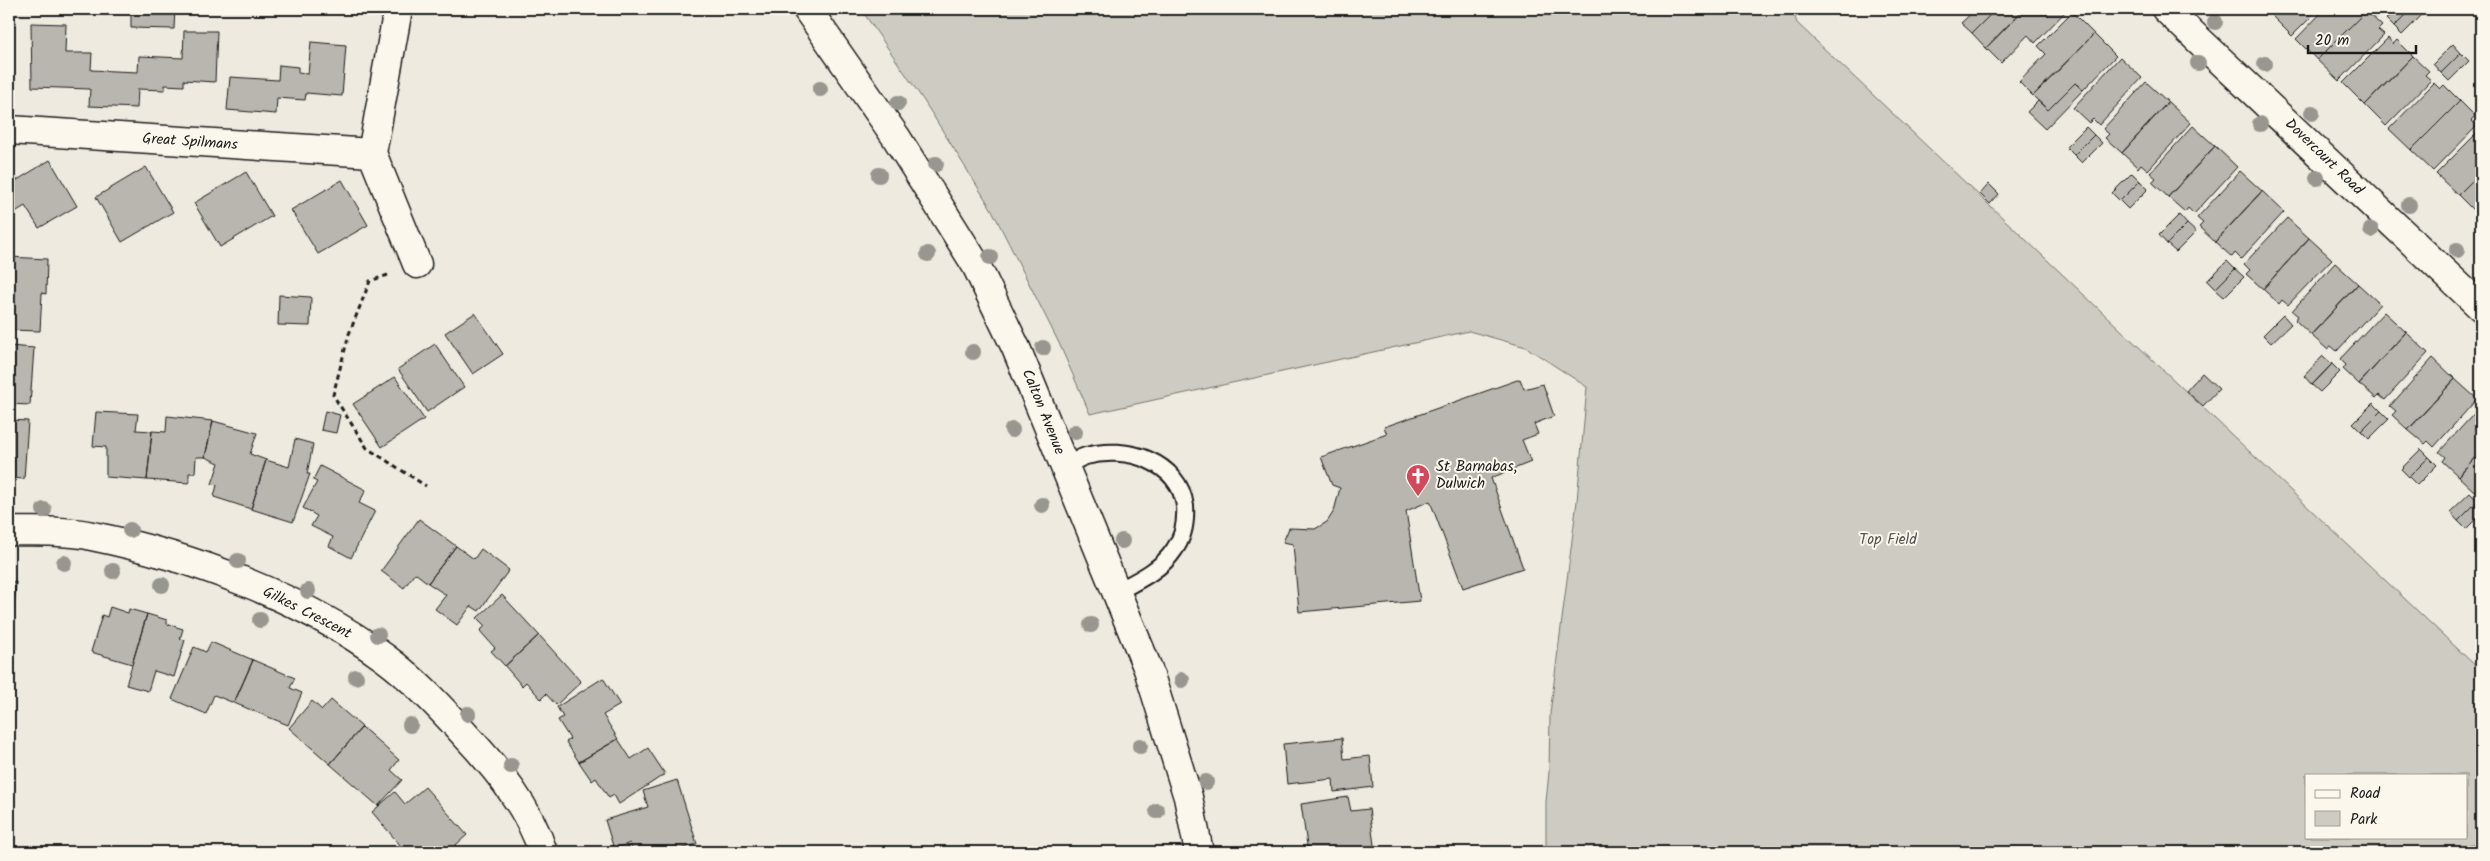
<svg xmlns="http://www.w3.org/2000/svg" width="2490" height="861" font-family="Kalam,sans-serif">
<rect width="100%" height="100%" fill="#eeeadf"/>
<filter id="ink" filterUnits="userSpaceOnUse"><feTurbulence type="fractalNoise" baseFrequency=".02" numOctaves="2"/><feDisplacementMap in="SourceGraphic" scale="10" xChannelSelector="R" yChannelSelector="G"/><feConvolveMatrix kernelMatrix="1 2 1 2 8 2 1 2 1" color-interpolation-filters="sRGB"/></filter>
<g filter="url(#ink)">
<path fill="#ceccc2" stroke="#75746f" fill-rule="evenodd" d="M861,9H1792L1797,23L2481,671V841L2446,852H1546V802L1549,772L1550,714L1577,501L1587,387L1526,347L1469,331L1090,414L1059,343L992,210L924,101ZM2306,775H2466V837H2306Z"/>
<path fill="#b9b6af" stroke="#1c1c1c" d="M131,9H175L174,29L131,28Z
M1976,9H1996L1972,33L1961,23Z
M1996,9H2024L1986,48L1972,33Z
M2024,9H2068L2035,43L2028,35L2001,63L1986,48Z
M2276,9H2319L2292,36L2271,15Z
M2325,9H2364L2366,11L2317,60L2296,39Z
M2396,9H2412L2394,27L2386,19Z
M2412,9L2422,15L2402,35L2394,27Z
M2366,11L2382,26L2378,30L2384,35L2339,81L2317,60Z
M2072,12L2094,34L2033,96L2019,82L2046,54L2038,46Z
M31,23L66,24L65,53H92L91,70L138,72L139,56L183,58L184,31H217L215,82L184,80V86L165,85V90L138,89L137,108L89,106L90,89L32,87Z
M2094,34L2116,56L2083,90L2075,83L2048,110L2033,96Z
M2388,38L2393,44L2397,40L2413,56L2365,105L2343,83Z
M311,42L346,45L342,96L306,93L305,100L277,98L276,114L227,110L230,77L278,80L279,65L298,67V73L308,74Z
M2453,44L2461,53L2441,73L2433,64Z
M2461,53L2469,61L2449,81L2441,73Z
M2413,56L2429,71L2425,75L2431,80L2386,126L2365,105Z
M2120,57L2142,78L2099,125L2093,119L2089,123L2073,108Z
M2146,82L2168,102L2122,153L2105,138L2109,134L2103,129Z
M2075,83L2083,90L2045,129L2027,112L2038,101L2048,110Z
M2434,83L2440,89L2444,85L2460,101L2411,150L2389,129Z
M2460,101L2475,116L2471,120L2477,126L2433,171L2411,150Z
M2168,102L2191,123L2148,170L2141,164L2138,168L2122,153Z
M2193,126L2215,146L2168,197L2152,182L2156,178L2150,173Z
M2086,127L2094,135L2074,155L2066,147Z
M2481,129V172L2458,195L2436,174Z
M2094,135L2102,143L2082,163L2074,155Z
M2215,146L2237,167L2194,214L2188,208L2185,212L2168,197Z
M50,160L77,206L39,228L25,206L12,214L9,209V185Z
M146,167L173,212L122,242L96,197Z
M2240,171L2262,191L2215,242L2199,227L2203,223L2197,218Z
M246,172L272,216L220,247L194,203Z
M2481,172V214L2479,216L2458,195Z
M2132,173L2140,181L2120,201L2112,193Z
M342,180L368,225L318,254L291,210Z
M2140,181L2148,189L2128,209L2120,201Z
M1989,184L1999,194L1990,204L1980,194Z
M2262,191L2284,212L2241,259L2235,253L2232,257L2215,242Z
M2179,215L2187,224L2167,244L2159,235Z
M2287,218L2309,238L2263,289L2246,274L2250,270L2244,264Z
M2187,224L2196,232L2176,252L2167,244Z
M2309,238L2332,259L2288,305L2282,300L2279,304L2263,289Z
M9,257L47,259L46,294L42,293L40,331L9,330Z
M2227,261L2235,269L2215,289L2207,281Z
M2335,263L2358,284L2311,335L2295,320L2298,316L2292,311Z
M2235,269L2244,277L2224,297L2215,289Z
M2358,284L2380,304L2337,351L2331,346L2327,349L2311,335Z
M279,295L311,297L310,326L278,325Z
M2384,312L2406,332L2359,384L2343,369L2346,365L2340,359Z
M475,313L503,354L473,374L445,333Z
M2283,315L2291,324L2271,343L2263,335Z
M2406,332L2428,353L2385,400L2379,395L2376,398L2359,384Z
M435,344L464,387L427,412L398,369Z
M9,346L34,348L30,405L9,404Z
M2323,356L2332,364L2312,385L2304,376Z
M2433,358L2455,379L2408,430L2392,415L2396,411L2390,406Z
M2332,364L2340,372L2320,392L2312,385Z
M2202,373L2219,389L2203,406L2186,391Z
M395,377L424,419L382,447L353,404Z
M1520,379L1524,389L1543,384L1554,416L1534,424L1538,434L1522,440L1531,462L1491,478L1523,568L1463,588L1430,501L1406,511L1420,601L1299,612L1293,544L1283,542L1289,528L1315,529L1327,522L1334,511L1340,488L1332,485L1321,457L1387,434L1384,427Z
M2455,379L2477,399L2434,447L2428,441L2425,444L2408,430Z
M2373,403L2381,411L2361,431L2353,423Z
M2481,406V451L2458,476L2442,461L2445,457L2439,452Z
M325,411L340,415L336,433L321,430Z
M2381,411L2389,419L2369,439L2361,431Z
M96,412L138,414L136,430L152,431L147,480L106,477V447L93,446Z
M167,416L213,421L205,457H196L195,473H189V483L147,480L152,431L166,432Z
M9,420L28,421L24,479L9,478Z
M213,421L257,433L250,454L266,460L251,509L214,497L217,485L212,484L219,463L205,457Z
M295,439L313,444L307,474H310L293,522L251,509L266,460L289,467Z
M2421,449L2429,457L2409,477L2401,469Z
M2481,451V491L2478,487L2474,491L2458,476Z
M2429,457L2437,465L2417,485L2409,477Z
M320,466L366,490L359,503L375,511L351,558L329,546L333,537L311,526L317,516L303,508L317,482L313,480Z
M2470,493L2478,501L2458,521L2450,512Z
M2478,501L2481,504V514L2466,529L2458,521Z
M419,519L456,546L428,583L415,573L404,588L381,571Z
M456,546L474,559L481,549L509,570L479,611L471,606L457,625L435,609L446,595L428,583Z
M9,582H16L12,640H9Z
M502,595L539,635L505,666L491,651L495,648L480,631L485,626L477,618Z
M110,607L128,613L129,609L147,614L132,664L91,652L102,615L107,617Z
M147,614L167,620V624L183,629L180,639L185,640L174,677L154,671L148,691L126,685Z
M539,635L581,682L556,705L546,694L541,699L526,682L522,686L505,666Z
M211,642L253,660L234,703L214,695L206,714L172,699L194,647L206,652Z
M9,656H11L9,693Z
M253,660L295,678L290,688L302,693L288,725L234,703Z
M603,678L620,705L603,715L618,739L579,762L566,742L570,739L558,720L563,717L557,707Z
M331,700L362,727L330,764L289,728L312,701L322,710Z
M362,727L399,760L391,770L402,780L378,806L330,764Z
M1342,738L1344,759L1370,756L1373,787L1334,792L1333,779L1287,784L1283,744Z
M618,739L631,759L648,748L665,774L619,804L614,795L609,798L596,778L592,781L579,762Z
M677,780L697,844L671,852H633L630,843L614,849L605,820L648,807L643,791Z
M425,787L467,835L448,852H406L372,812L395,792L405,804Z
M1348,797L1351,811L1369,809L1375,852H1308L1301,804Z"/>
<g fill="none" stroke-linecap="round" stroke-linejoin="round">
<g stroke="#1c1c1c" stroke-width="20">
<path id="service" d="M1065,466C1072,463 1079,458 1086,456C1126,445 1179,461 1185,506C1186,521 1183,538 1174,550C1161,570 1137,581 1116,592"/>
</g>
<g stroke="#1c1c1c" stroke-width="31">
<path id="minor" d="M807,9L896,137L976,265L1016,348L1148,669L1188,797L1199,852
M2166,9L2481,307
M9,130L372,153L398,9
M372,153L417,264
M9,531C36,532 65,530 92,536C191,556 304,598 385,658C415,680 442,709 467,737C498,770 529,808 543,852"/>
</g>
<path stroke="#1c1c1c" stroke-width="3" stroke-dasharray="5 4" stroke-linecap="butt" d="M388,275L370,281L349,334L333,395L367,448L426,486"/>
<use href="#service" stroke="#fbf7ec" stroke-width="16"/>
<use href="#minor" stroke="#fbf7ec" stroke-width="28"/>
</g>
<g fill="#98968f">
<circle cx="2215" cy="22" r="8"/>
<circle cx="2198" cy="63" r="8"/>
<circle cx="2265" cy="64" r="8"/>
<circle cx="820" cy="89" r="8"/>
<circle cx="898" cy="103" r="8"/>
<circle cx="2312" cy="113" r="8"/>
<circle cx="2260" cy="124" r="8"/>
<circle cx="936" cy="164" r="8"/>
<circle cx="879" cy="175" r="8"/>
<circle cx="2317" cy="178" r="8"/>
<circle cx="2409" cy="205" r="8"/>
<circle cx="2371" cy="230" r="8"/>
<circle cx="2457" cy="250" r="8"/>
<circle cx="928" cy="254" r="8"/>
<circle cx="990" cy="257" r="8"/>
<circle cx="1043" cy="348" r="8"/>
<circle cx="973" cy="352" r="8"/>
<circle cx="1012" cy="430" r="8"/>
<circle cx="1075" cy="432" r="8"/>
<circle cx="1042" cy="505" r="8"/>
<circle cx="44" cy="510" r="8"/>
<circle cx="130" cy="530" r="8"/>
<circle cx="1122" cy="541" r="8"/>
<circle cx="238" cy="561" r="8"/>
<circle cx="64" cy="563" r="8"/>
<circle cx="113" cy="571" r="8"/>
<circle cx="162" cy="585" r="8"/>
<circle cx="308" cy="591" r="8"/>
<circle cx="260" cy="620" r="8"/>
<circle cx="1091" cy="625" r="8"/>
<circle cx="378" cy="635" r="8"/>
<circle cx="356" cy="677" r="8"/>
<circle cx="1182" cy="680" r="8"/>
<circle cx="468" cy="714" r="8"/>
<circle cx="410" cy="725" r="8"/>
<circle cx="1140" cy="746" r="8"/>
<circle cx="511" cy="766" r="8"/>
<circle cx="1206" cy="782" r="8"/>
<circle cx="1157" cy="811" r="8"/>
</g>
</g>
<defs>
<g id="church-pin" transform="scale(1.25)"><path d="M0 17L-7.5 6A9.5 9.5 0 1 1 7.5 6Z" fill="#d1495b" stroke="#fbf7ec"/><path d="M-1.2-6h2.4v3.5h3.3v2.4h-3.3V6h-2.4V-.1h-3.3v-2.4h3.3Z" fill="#fff"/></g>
</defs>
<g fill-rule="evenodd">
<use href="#church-pin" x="1418" y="476"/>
</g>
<g text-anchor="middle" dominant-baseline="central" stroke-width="4" stroke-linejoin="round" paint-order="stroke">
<g font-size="15" fill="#1c1c1c" stroke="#fbf7ec">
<text transform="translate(190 142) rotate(4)">Great Spilmans</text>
<text transform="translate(2324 157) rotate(44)">Dovercourt Road</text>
<text transform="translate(1043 412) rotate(68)">Calton Avenue</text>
<text transform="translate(307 613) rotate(27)">Gilkes Crescent</text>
</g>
<g font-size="15" fill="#1c1c1c" stroke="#fbf7ec" text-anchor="start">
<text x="1436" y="467">St Barnabas,<tspan x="1436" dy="17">Dulwich</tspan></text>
</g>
<g font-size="15" fill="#51514e" stroke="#fbf7ec">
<text x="1888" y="540">Top Field</text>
</g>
</g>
<rect width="2490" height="861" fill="none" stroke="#fbf7ec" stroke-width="30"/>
<rect x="15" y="15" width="2460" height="831" fill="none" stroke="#1c1c1c" stroke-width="2" filter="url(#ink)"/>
<rect x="2305" y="774" width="162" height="65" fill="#fbf7ec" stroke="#a29f99"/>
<rect x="2315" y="790" width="25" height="8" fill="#fbf7ec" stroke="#a29f99"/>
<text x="2350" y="798" font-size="15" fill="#1c1c1c">Road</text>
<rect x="2315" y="811" width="25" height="15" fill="#ceccc2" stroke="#a29f99"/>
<text x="2350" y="824" font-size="15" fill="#1c1c1c">Park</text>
<path d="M2308 45v8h108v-8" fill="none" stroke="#1c1c1c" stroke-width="2.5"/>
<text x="2315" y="45" font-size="15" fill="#1c1c1c" stroke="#fbf7ec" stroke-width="4" paint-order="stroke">20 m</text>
</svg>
